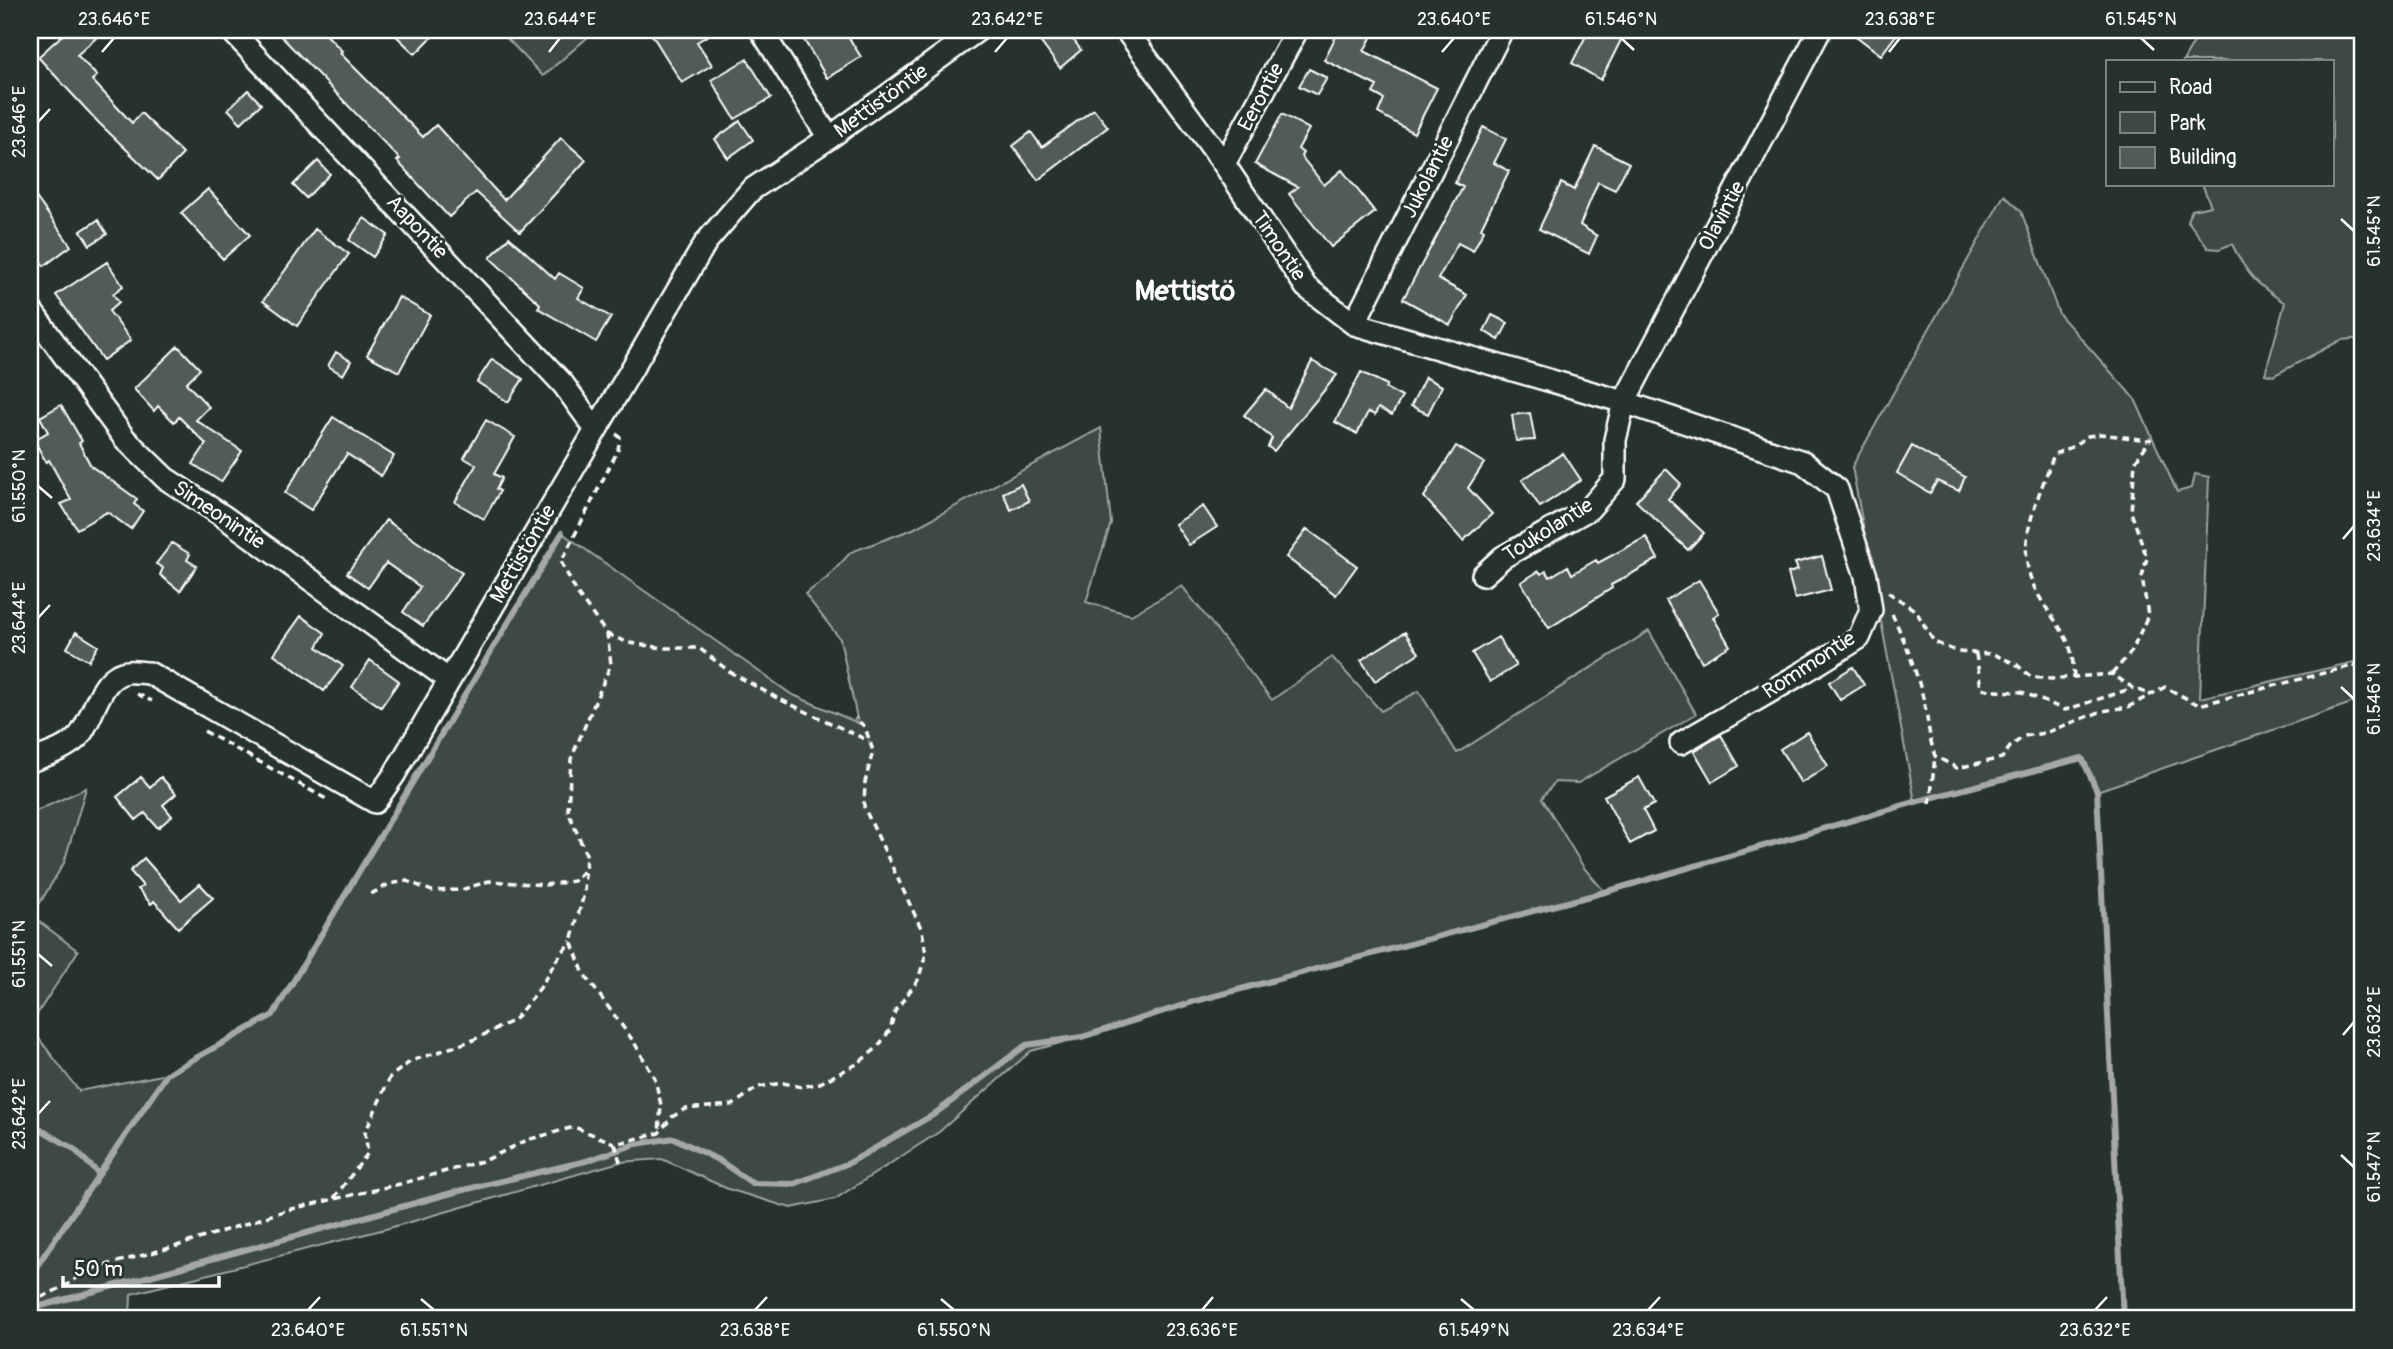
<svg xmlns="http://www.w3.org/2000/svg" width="2393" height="1349" font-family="Pangolin,sans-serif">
<rect width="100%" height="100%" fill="#26332d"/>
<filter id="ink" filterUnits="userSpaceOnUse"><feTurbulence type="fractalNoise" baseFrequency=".0143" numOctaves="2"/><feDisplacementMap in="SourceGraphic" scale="14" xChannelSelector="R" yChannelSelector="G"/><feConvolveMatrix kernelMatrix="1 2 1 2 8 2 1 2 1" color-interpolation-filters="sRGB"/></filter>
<g filter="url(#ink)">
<path fill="#3e4944" stroke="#9ea4a2" stroke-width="2" d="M499,30H596L543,76Z
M2201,30H2363V338L2341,340L2273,376L2265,374L2285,303C2256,284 2247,275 2232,244L2219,249L2208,248L2187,220L2192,210L2211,206L2202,184H2332V61H2183Z
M2004,195L2021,211L2059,314L2135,399L2177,492L2192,488L2195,474L2209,477L2200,698L2363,660V699L2097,791L2082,758L1915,802L1852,467Z
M1101,428L1111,523L1086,602L1131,615L1182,586L1272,700L1332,657L1381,711L1419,691L1457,753L1649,631L1696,714L1578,783L1555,782L1542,798L1584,868L1605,892L1196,1001L1082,1037L1031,1051L939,1132L835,1199L791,1208L728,1189L662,1159L620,1162L389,1228L131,1294L130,1319H30V1027L79,1091L167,1074L273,1015L562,533L791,694L858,723L840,639L805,594L827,578L851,552L913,529Z
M86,788L64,863L32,916L78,951L30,1025V814Z"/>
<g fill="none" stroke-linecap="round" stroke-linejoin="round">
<path stroke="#a4a9a7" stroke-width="6" d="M30,1123L74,1149L99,1174
M30,1276L167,1074L273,1015L562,533
M30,1309L459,1191L586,1161L636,1144L674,1138L720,1161L752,1183L794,1184L849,1163L933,1115L1026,1045L1082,1037L1196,1001L1605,892L1915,802L2082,758L2097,791L2123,1319"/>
</g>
<path fill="#515c57" stroke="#fff" stroke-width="2" d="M68,30H105L77,55L97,76L92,80L132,123L141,113L183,154L158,180L98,122L38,57Z
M275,30H322L342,51L340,53L423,137L436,125L504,200L561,138L586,160L520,232L476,192L449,217L397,161L400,159Z
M390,30H439L415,54Z
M649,30H717L697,42L712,65L682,83Z
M798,30H844L861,57L827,78Z
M1053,30H1066L1081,50L1060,68L1039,40Z
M1339,30H1375L1364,51L1437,88L1414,133L1378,113L1384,99L1373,93L1377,86L1324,60Z
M1589,30H1626L1601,80L1572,63Z
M1848,30H1900L1881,55Z
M747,59L771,98L735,119L711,80Z
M1309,69L1327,78L1317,95L1299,86Z
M248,90L261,104L241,123L228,109Z
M1094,109L1108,127L1038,180L1013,146L1031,132L1042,147Z
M1282,114L1309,129L1298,149L1303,153L1301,156L1324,185L1342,170L1375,212L1331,247L1289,194L1298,187L1255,164Z
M740,121L753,140L728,158L715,139Z
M1483,127L1506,139L1494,163L1509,171L1481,228L1484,230L1473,251L1458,243L1438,279L1467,295L1450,325L1403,299L1463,187L1455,183Z
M1595,146L1629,163L1615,190L1598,182L1580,225L1597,236L1589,254L1539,229L1561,183L1574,190Z
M318,161L330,174L306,198L293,185Z
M30,189L71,246L44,266L30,247Z
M208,189L250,235L223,259L181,213Z
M364,218L388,235L373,257L349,240Z
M98,220L107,234L90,245L81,231Z
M315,229L349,254L297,326L263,301Z
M509,237L555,279L559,273L584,288L578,298L611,317L596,342L538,308L540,304L490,258Z
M107,262L123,286L113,294L119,302L109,311L131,340L103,360L56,295Z
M399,297L430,315L399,372L367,355Z
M1492,315L1508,323L1499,340L1484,331Z
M178,346L200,369L186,383L209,407L196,420L242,451L221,482L193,464L206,444L179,417L174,422L158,406L154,411L134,389Z
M336,352L351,361L343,375L328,366Z
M492,359L523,379L508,402L477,382Z
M1312,361L1337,375L1274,451L1268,447L1272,438L1244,415L1266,389L1288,408Z
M1361,372L1387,385L1385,388L1402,397L1392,415L1378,408L1375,415L1368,412L1357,434L1335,422Z
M1425,377L1442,386L1428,414L1411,406Z
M61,405L82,441L79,443L91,466L137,499L134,504L143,511L131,529L107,512L77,529L61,504L71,500L49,460L46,462L34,440L48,432L40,417Z
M1530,413L1535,440L1516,441L1512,415Z
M333,417L394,456L381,476L347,454L311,510L285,493Z
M486,420L515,437L494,474L502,478L496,489L500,491L484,519L455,502L476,465L464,458Z
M1456,446L1484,463L1468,488L1492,514L1463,541L1424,497Z
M1912,446L1965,477L1959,491L1937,481L1930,493L1897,473Z
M1563,453L1581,480L1540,507L1522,480Z
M1666,469L1681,484L1668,499L1704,533L1688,550L1636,501Z
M1021,484L1029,501L1011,510L1003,493Z
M1203,506L1217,527L1189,545L1175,524Z
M386,520L462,573L423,626L403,612L420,587L386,563L368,588L347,573Z
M1307,529L1357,566L1336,595L1286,557Z
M1646,537L1658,559L1611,585L1612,588L1549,628L1521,582L1539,571L1541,574L1546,571L1550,577L1568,566L1572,574L1596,560L1598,563Z
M172,543L190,554L187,560L197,566L180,591L160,575L163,568L156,564Z
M1822,556L1831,590L1795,599L1788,573L1798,570L1795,563Z
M1699,580L1719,613L1713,617L1730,646L1702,662L1666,600Z
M301,616L325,633L317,647L343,666L324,691L274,654Z
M76,632L98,646L89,661L67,648Z
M1405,632L1419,653L1375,681L1361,660Z
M1498,637L1516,666L1490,682L1472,653Z
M370,660L399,681L381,707L352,687Z
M1853,667L1864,685L1840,700L1829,682Z
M1807,732L1828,766L1801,783L1780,749Z
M1721,735L1739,766L1712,782L1694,751Z
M141,777L150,787L161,777L176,794L163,805L172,816L158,828L145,813L136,820L117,797Z
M1639,777L1654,804L1643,810L1654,831L1630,844L1604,796Z
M144,858L181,900L200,884L213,898L178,928L154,901L151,904L138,889L143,886L130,871Z"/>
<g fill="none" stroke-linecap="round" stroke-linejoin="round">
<g stroke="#fff" stroke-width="26">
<path id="minor" d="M231,30L563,384L596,430
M761,30L829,138
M1126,30L1224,164L1306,287L1354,324L1624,402L1803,462L1837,489L1866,576L1871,610L1859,638L1804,672L1681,743
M1224,164L1297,30
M30,309L125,439L165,478L223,516L449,680
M1354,324L1502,30
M1483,575L1503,557L1589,509L1615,479V440L1624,402L1820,30
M30,761C46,755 67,749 79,736C94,718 99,676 127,672C134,671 143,673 149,673L375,802L394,775L706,242L751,190L829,138L978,30"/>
</g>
<path stroke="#fff" stroke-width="3.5" stroke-dasharray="7 5" stroke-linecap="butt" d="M616,434L620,437L618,450L561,562L578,595L607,634L611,664L571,759L568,811L586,854L584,894L571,941L584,974L634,1042L655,1079L661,1105L659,1133
M1888,592L1916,611L1934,642L1958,652L1993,654L2016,664L2031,677L2051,679L2112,674L2133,688L2149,694
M1892,614C1905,641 1917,672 1924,702C1928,720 1929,738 1935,756L1957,768L2002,758L2010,747L2024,736L2045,733L2102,711L2128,707L2165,687L2199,705L2363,663
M607,634L629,643L664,648H699L730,672L777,698L869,741
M1976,654L1981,688L1994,691L2022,692L2065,710L2133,688
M2112,674L2132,651L2148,615L2142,577L2147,558L2131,512L2135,462L2151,438
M2074,677C2073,667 2073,654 2069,645C2061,624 2039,603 2031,579C2016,539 2041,492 2054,454L2072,447L2088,436L2101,434L2148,440
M137,694L152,701
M204,731L328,800
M1930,804L1935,756
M371,894L389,884L407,881L432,891L461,890L489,881L545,885L574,881L584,870
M620,1162L615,1144L659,1133L672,1117L685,1109L733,1105L758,1087L783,1083L802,1087L820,1083L857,1064L877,1048L890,1030L895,1011L918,980L926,954L922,930L864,807L865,782L873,751L865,727L855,718
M334,1198L368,1153L365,1133L390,1077L411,1061L471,1041L514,1020L540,988L555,962L571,941
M30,1298L42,1297L71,1283L84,1271L177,1246L287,1210L400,1184L486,1160L527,1140L574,1127L614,1143"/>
<use href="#minor" stroke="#26332d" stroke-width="21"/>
</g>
</g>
<path fill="none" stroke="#fff" stroke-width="2.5" d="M1621,38L1634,50M2141,38L2154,50M102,52L114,38M549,52L560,38M995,52L1007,38M1442,52L1454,38M1889,52L1900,38M38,122L50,109M2341,219L2354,231M38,486L52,498M2343,539L2354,526M38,618L50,605M2341,687L2354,699M38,954L52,966M2343,1035L2354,1022M38,1114L50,1101M2341,1155L2354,1167M421,1299L434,1310M941,1299L954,1310M1461,1299L1474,1310M308,1310L320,1297M755,1310L767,1297M1202,1310L1213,1297M1648,1310L1660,1297M2095,1310L2107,1297"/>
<g text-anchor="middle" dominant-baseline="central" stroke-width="6" stroke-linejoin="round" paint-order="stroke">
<g font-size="21" fill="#fff" stroke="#26332d">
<text transform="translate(1261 97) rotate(-62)">Eerontie</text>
<text transform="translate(881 101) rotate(-36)">Mettistöntie</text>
<text transform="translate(1428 177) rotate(-63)">Jukolantie</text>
<text transform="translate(1722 216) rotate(-62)">Olavintie</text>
<text transform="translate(417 227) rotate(47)">Aapontie</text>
<text transform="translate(1279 246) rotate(56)">Timontie</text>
<text transform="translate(219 515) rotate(34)">Simeonintie</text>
<text transform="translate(1548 530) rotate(-32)">Toukolantie</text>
<text transform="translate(523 554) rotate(-60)">Mettistöntie</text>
<text transform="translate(1809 665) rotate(-33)">Rommontie</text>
</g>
<g font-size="28" font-weight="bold" fill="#fff" stroke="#26332d">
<text x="1185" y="291">Mettistö</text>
</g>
</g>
<rect width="2393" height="1349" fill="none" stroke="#26332d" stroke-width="77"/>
<rect x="2106" y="60" width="228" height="126" fill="#26332d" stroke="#7d8581" stroke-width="2"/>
<rect x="2120" y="82" width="35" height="10" fill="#26332d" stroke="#7d8581" stroke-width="2"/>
<text x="2169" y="94" font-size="21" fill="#ffffff">Road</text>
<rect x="2120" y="112" width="35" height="21" fill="#3e4944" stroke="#7d8581" stroke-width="2"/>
<text x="2169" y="130" font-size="21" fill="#ffffff">Park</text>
<rect x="2120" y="147" width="35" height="21" fill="#515c57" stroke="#7d8581" stroke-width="2"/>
<text x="2169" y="164" font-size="21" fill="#ffffff">Building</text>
<path d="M63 1276v10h156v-10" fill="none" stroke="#ffffff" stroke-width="3.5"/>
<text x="74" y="1276" font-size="21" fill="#ffffff" stroke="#26332d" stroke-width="5" paint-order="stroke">50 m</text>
<rect x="38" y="38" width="2316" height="1272" fill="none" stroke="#fff" stroke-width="2.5"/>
<g font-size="18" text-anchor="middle" fill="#fff">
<text x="114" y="25">23.646°E</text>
<text x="560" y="25">23.644°E</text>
<text x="1007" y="25">23.642°E</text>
<text x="1454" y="25">23.640°E</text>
<text x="1621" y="25">61.546°N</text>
<text x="1900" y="25">23.638°E</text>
<text x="2141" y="25">61.545°N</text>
<text transform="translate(19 122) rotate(-90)" y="6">23.646°E</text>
<text transform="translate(2374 231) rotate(-90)" y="6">61.545°N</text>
<text transform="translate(19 486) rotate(-90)" y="6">61.550°N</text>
<text transform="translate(2374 526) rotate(-90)" y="6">23.634°E</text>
<text transform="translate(19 618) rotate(-90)" y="6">23.644°E</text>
<text transform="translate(2374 699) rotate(-90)" y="6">61.546°N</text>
<text transform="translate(19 954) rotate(-90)" y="6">61.551°N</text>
<text transform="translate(2374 1022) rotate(-90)" y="6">23.632°E</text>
<text transform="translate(19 1114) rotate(-90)" y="6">23.642°E</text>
<text transform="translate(2374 1167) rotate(-90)" y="6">61.547°N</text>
<text x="308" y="1336">23.640°E</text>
<text x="434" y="1336">61.551°N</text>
<text x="755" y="1336">23.638°E</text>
<text x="954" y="1336">61.550°N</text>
<text x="1202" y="1336">23.636°E</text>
<text x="1474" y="1336">61.549°N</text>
<text x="1648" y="1336">23.634°E</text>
<text x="2095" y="1336">23.632°E</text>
</g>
</svg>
